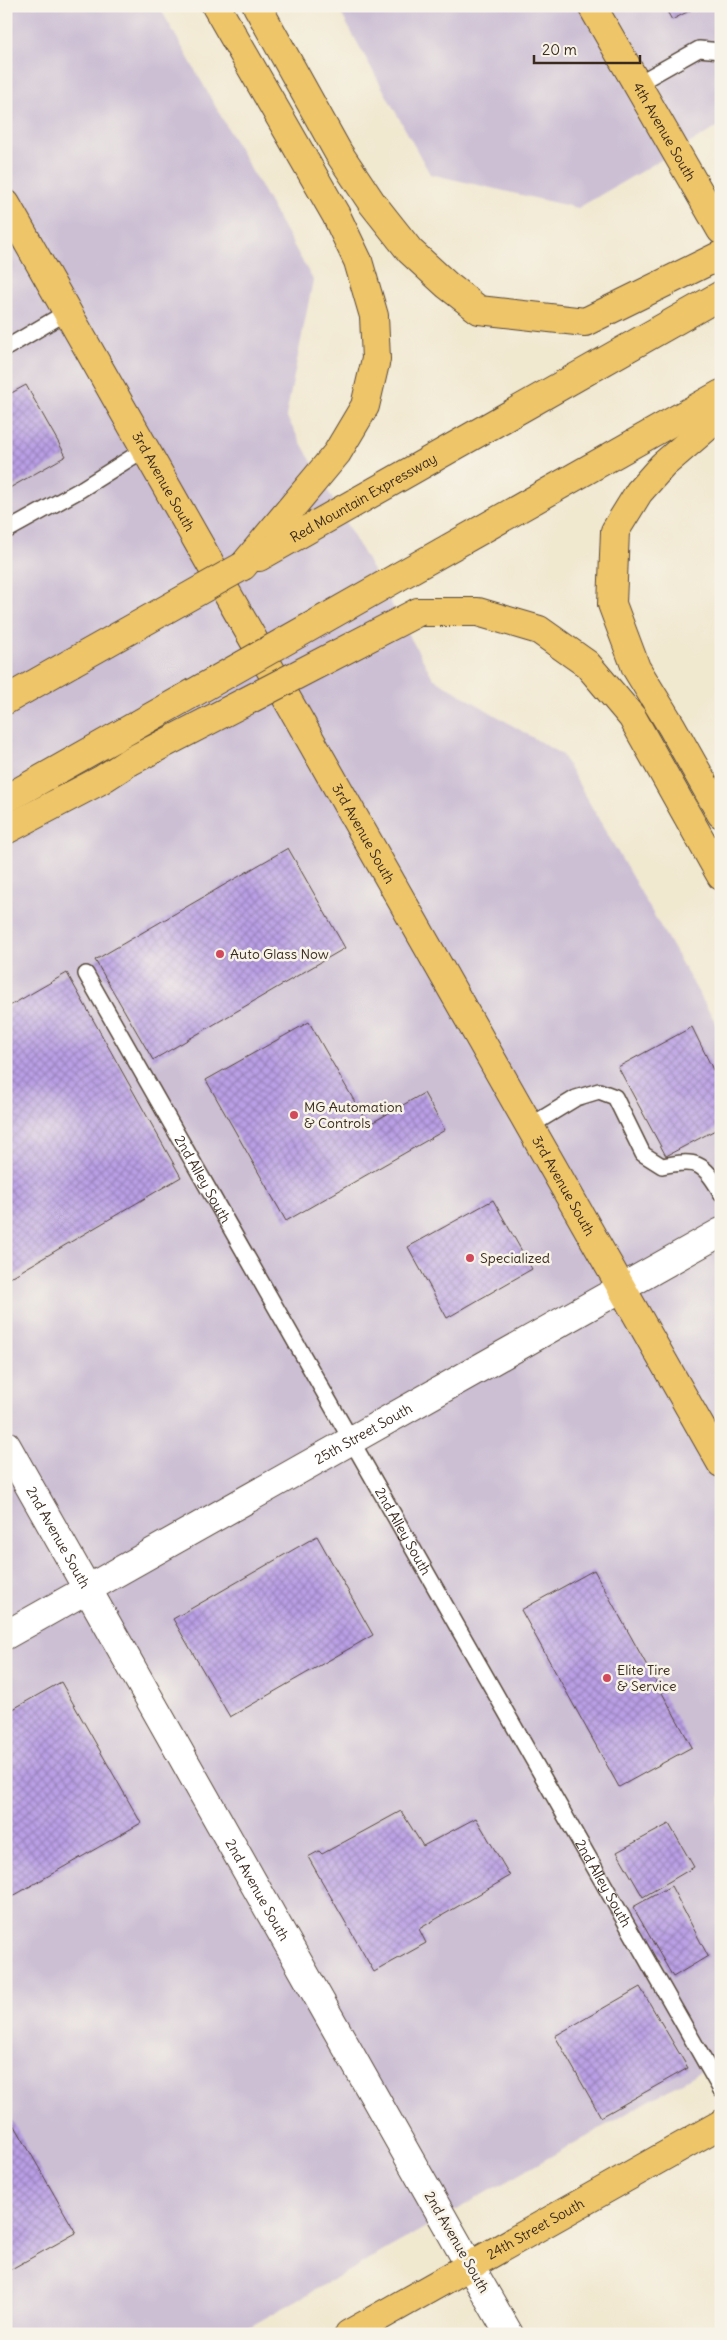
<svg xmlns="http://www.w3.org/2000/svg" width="727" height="2340" font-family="Delius,sans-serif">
<defs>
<pattern id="building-cross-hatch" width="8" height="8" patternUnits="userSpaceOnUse" patternTransform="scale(1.25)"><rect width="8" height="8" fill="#b99fe5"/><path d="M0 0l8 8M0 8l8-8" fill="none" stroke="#9882b9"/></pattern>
</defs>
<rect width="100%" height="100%" fill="#f7f3e8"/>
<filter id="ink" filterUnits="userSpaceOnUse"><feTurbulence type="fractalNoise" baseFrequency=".02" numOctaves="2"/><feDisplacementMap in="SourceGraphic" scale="10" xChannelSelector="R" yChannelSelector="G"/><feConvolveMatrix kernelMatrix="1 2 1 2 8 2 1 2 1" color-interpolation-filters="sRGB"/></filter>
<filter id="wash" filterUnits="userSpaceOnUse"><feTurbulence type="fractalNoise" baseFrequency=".0096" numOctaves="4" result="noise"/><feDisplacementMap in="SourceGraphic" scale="20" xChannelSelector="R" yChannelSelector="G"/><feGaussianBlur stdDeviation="1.12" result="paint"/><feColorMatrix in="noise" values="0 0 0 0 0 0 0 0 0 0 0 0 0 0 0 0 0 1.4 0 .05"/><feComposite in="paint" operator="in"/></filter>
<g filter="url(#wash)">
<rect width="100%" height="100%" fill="#f1e8d0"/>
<path fill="#ccbfd4" d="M6,6H159L313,280L286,416L433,678L562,755L721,1032V2060L237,2334H6Z
M337,6H721V125L578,208L430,174Z"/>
<g id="blocks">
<path fill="url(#building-cross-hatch)" d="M664,6H698L672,20Z
M26,385L66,456L6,490V396Z
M288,848L345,948L153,1060L95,960Z
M67,973L181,1177L6,1280V1008Z
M309,1022L368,1125L424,1093L445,1130L286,1221L206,1080Z
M692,1027L721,1086V1127L666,1156L618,1067Z
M493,1200L532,1269L447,1318L408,1247Z
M317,1536L373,1635L230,1717L173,1619Z
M594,1570L692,1747L619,1787L521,1610Z
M61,1682L141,1823L6,1900V1713Z
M401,1811L423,1846L476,1818L510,1876L419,1929L426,1943L374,1972L308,1857L319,1851L322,1854Z
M669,1824L694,1867L643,1897L617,1852Z
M671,1886L708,1956L673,1977L633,1907Z
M640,1987L688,2068L601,2117L555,2036Z
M6,2110L76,2233L6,2272Z"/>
</g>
</g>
<g filter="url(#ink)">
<use href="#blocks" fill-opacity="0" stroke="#564639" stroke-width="1"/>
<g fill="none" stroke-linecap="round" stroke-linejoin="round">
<g stroke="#564639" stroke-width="18">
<g id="service">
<path d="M637,84L699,49L721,51"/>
<path d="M6,348L67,312"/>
<path d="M6,531L80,490L145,449"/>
<path id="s1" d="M86,974L721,2090"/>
<path d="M530,1126L576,1098L599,1091L615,1097L643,1154L662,1166C696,1159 704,1162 721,1193"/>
</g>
</g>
<g stroke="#564639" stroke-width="30">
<g id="minor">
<path id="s2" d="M6,1445L470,2266"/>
</g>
</g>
<g stroke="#564639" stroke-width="30">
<g id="tertiary">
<path id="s3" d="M6,1635L721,1232"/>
<path d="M470,2266L509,2334"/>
</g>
</g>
<g stroke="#564639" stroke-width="30">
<g id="primary">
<path id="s4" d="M592,6L721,230"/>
<path id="s5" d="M6,204L721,1463"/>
<path id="s6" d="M349,2334L721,2124"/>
</g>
</g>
<g stroke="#564639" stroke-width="30">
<g id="motorway">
<path d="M216,6L336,215L358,261L374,316L376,359L365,406L337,453L243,566"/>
<path d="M257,6L338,152L372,203L410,251L447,285L479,310L585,322L721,255"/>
<path d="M721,415L663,465L639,492L615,531L612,604L636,668L672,727L721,814"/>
<path id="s7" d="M259,557L721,295"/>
<path d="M398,577L721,394"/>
<path d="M418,612H478L539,630L587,664L632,717L721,876"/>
<path d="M6,700L71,663"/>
<path d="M6,799L114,738"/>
<path d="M6,830L101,780L129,762"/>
</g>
</g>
<use href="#service" stroke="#fff" stroke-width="15"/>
<use href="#minor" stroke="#fff" stroke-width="28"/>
<use href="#tertiary" stroke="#fff" stroke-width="28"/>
<use href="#primary" stroke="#eec569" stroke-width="28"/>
<use href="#motorway" stroke="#eec569" stroke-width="28"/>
<g stroke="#564639" stroke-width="30" stroke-linecap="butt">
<path id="motorway-bridge" d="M71,663L243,566
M114,738L398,577
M129,762L418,612"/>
</g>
<use href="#motorway-bridge" stroke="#eec569" stroke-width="28"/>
</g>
</g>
<g fill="#d1495b" stroke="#f7f3e8" stroke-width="2">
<circle cx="220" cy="954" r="5"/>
<circle cx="294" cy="1115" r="5"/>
<circle cx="470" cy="1258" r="5"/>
<circle cx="607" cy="1678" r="5"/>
</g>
<g text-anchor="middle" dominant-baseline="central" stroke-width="5" stroke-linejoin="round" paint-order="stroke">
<g font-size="14" fill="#3b2a1e" stroke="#f7f3e8">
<text stroke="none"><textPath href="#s4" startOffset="145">4th Avenue South</textPath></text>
<text stroke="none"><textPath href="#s5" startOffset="319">3rd Avenue South</textPath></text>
<text stroke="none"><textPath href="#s7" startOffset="120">Red Mountain Expressway</textPath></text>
<text stroke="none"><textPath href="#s5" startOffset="724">3rd Avenue South</textPath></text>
<text stroke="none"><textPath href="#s1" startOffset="236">2nd Alley South</textPath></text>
<text stroke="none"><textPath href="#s5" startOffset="1129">3rd Avenue South</textPath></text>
<text stroke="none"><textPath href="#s3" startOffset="410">25th Street South</textPath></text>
<text stroke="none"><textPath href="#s1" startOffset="641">2nd Alley South</textPath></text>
<text stroke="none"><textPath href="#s2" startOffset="106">2nd Avenue South</textPath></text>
<text stroke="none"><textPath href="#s1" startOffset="1046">2nd Alley South</textPath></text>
<text stroke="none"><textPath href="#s2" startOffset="511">2nd Avenue South</textPath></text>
<text stroke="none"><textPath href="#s6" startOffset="214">24th Street South</textPath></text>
<text transform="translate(457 2242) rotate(60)">2nd Avenue South</text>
</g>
<g font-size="14" fill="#3b2a1e" stroke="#f7f3e8" text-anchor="start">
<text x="230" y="954">Auto Glass Now</text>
<text x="304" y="1107">MG Automation<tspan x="304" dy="16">&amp; Controls</tspan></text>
<text x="480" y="1258">Specialized</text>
<text x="617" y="1670">Elite Tire<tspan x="617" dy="16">&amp; Service</tspan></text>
</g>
</g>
<rect width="727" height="2340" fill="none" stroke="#f7f3e8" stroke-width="25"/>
<path d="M534 55v8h106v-8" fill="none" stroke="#3b2a1e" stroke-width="2.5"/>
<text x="542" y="55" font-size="15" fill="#3b2a1e" stroke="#f7f3e8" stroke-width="4" paint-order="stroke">20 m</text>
</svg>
